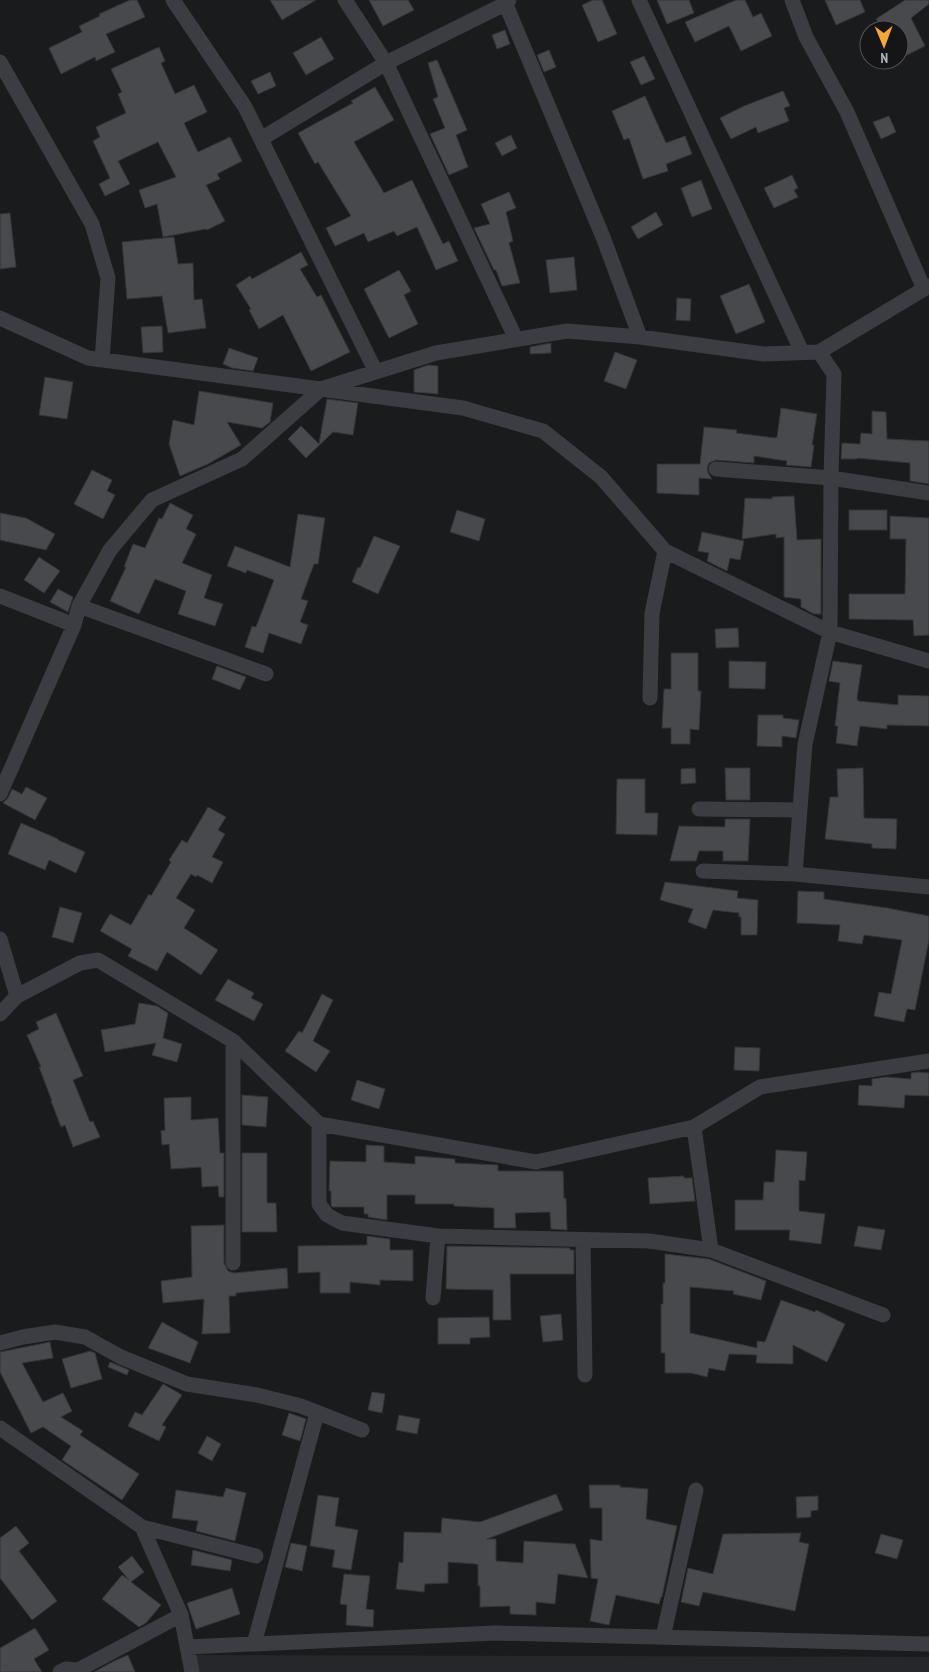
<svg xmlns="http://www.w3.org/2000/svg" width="929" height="1672" font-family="'PT Sans Narrow',sans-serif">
<rect width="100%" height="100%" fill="#1a1b1d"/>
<path fill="#26272a" d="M196,1655L929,1657V1672H198Z"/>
<path fill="#47494d" stroke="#343539" d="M130,0H137L145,17L106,34L115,52L96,61L95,57L61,74L49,48L82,32L79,26L100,16L99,14Z
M270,0H316L282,20Z
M369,0H408L414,10L383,26Z
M593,0H602L617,34L598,42L582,5Z
M657,0H689L694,13L667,24Z
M736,0H745L753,17L761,13L772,36L741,51L729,26L695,42L685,22Z
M825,0H860L865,12L836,25Z
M905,0H929V4L911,18L925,46L905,56L899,43V30H884L876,19Z
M505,30L510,44L497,49L492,35Z
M321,37L334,59L306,75L293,53Z
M159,47L165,61L161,63L175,94L194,85L207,112L184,123L198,152L230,137L242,161L217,174L220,179L206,185L225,221L207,230L206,229L163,237L157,204L145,208L139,190L176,177L158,142L118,161L130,184L105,196L99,184L110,178L93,141L100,137L96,127L126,113L118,94L122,92L111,69Z
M549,50L556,67L544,72L537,55Z
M644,56L655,79L641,85L630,62Z
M437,60L467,130L456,135L468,167L449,175L430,134L445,128L433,99L438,97L428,63Z
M270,72L276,86L258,94L251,81Z
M375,87L394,120L354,142L384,193L412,180L443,244L449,241L458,261L436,270L417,227L397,236L394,231L368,242L364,233L335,246L326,228L351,216L318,162L315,164L298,133L353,103L351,101Z
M783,91L790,106L784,108L789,121L758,133L756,127L731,139L720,118L744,106Z
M645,96L666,143L685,136L692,154L666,164L668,171L643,179L629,138L624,140L612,111Z
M889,116L896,132L881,139L873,122Z
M511,135L517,148L502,156L495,143Z
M792,175L798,188L794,190L798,197L774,208L764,188Z
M701,180L712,209L692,217L681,188Z
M509,192L516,208L506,212L513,241L509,243L520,283L502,286L496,270H494L474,228L490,224L481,204Z
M656,212L663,225L638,239L631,227Z
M10,213L16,267L0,269V214Z
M174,237L178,264L193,263L194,300L202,299L206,328L168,333L162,296L127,299L122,242Z
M301,252L308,265L300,269L317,297L321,295L350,352L311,371L283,315L259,329L249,310L251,309L236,285L250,276L252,279Z
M574,257L577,290L550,293L546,260Z
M399,270L411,291L404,295L418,324L389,338L364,289Z
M749,284L765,322L736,334L720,296Z
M677,298L691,299L690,321L676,320Z
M162,326L163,352L143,353L141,327Z
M551,343V353L530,354V347Z
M229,348L258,358L253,371L232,368L223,364Z
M615,352L637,360L626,389L604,381Z
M428,365L438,366V394L414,392V370Z
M45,377L73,382L67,419L39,415Z
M199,391L273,403L270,422L262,428L227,422L241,445L208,464L180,476L169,444L173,420L194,425Z
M327,399L358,403L353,435L333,432L306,458L288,439L301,426L319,444Z
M781,408L817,414L812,445H814L811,467L786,465L787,461L754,456V463L716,460L709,463L707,468L708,473L712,479L699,478V495L657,493V464H700L704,427L737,430L736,433L775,438L777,437Z
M872,411L886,412L887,439L929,441V484L910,481V463L857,458V459H841L842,443L860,444L861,433L872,434Z
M92,470L112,480L107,491L115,495L103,519L74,504Z
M794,496L797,540L821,539V614H814L801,607V599L784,597V537L776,538V534L742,539L745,498L772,499V497Z
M170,503L193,515L186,529L196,534L182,563L212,575L204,598L223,604L215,626L178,614L186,591L155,579L139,614L110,601L126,567H124L133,544L145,548L159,518L162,519Z
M457,510L485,519L479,541L450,532Z
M849,510H887V530H849Z
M0,513L26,518L55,534L46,550L0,540Z
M298,514L325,518L318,564H314L301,599L308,601L300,622L308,625L301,644L269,633L263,653L245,647L252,626L256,627L274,580L247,570L246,573L227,566L235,546L290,567Z
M890,516L929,518V635L914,636L913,620L849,619V594H905L906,539H890Z
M702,532L744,541L740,560L730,558L727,571L707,561L709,553L698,551Z
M374,536L400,546L378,594L352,582L358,567L360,568Z
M39,557L60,571L44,593L24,580Z
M58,589L73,597L68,612L50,602Z
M738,628L739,647L716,648L715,629Z
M671,653H698V691H701L699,730L690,729V744H671V728H662L664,689H671Z
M729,661L766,662L765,689L729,688Z
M833,661L862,665L857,698L858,701L898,705V695L929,696V726L887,725V729L860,726L857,746L836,743L838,726H835L840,683L829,681Z
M217,666L246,677L240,690L212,679Z
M758,715H783V718L799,720L796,738L782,736V747L757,746Z
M695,768L696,783L681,784V769Z
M725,768H750V800H726Z
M863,768L864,818L897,819L896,849L872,848V844L825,839L830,797H838L837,769Z
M617,779H645V813H658L657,835L616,834Z
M26,787L47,798L35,820L3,803L8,798L12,789L22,794Z
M208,807L226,817L218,830L225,834L212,857L223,862L212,883L197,875L196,877L191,874L176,898L195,910L184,928L218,950L201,975L167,952L157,971L128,956L132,949L100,931L110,914L131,925L149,894L151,896L171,862L169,860L182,840L187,843Z
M725,819H750L748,861H723V851H699L696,861H670L679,826L725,827Z
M21,823L58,839V840L85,852L76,873L49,860L45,870L8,854Z
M665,882L738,891L737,898L758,900L757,935H741V917H739V913L713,910L706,929L688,922L693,909L660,900Z
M798,891L824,892V899L887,908L929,916V940L915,1010L907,1009L904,1022L874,1016L879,992L891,994L902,940L864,935L862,944L838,941L840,925L797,923Z
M60,907L82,913L73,943L52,937Z
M228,979L254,993L251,998L263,1004L254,1021L215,1000Z
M322,994L333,1000L313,1041L330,1051L316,1072L285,1051L299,1031L302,1033Z
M139,1003L157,1006L168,1013L163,1038L182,1044L177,1062L152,1055L156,1043L105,1052L101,1030L135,1024Z
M56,1013L83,1076L73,1080L90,1122L93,1121L100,1137L73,1147L65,1125L61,1127L51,1101H52L39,1067H41L27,1035L39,1029L36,1022Z
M735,1047L760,1048L759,1071L734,1070Z
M918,1072L929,1073V1096L905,1095L904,1108L858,1105L859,1085L872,1086V1079L886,1077L911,1079V1073Z
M357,1080L385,1089L379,1109L351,1100Z
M242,1095L268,1097L266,1127L242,1125Z
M191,1097V1120L218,1118L220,1153H224V1197H219L218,1186L202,1187L201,1167L171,1169L169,1144L162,1145L161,1131L165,1130L164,1098Z
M366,1145L384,1146V1162L415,1164V1156L455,1159V1163L498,1165V1171H563L564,1199L566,1198L567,1230L551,1229L550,1212L515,1213L516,1228H494V1208L454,1206V1204H415V1195H387V1220L368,1217V1214H364V1207H332L331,1204V1191H329L330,1161L366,1162Z
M776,1150L807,1152L805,1181L799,1180V1211L825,1214L821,1244L789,1240L790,1230H735V1200H763L764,1182H774Z
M242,1153H267V1203H276L277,1232H242Z
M684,1176V1178H692L695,1201L650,1204L648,1178Z
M224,1225V1263L228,1271L234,1273L287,1268L288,1288L236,1293V1296H229L230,1333L202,1334L204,1299L163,1303L161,1281L192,1277L191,1226Z
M858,1226L885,1230L881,1250L854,1246Z
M367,1236L390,1239V1250H413V1281L380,1280V1285L350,1282V1293H320V1272L298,1273V1246L367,1245Z
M447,1246L570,1248V1250H574V1274H510L511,1320H493V1290L446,1289Z
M665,1254L709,1259L766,1281L761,1300L733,1294L734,1291L690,1287V1333L757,1348V1341L765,1342L781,1300L815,1312L816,1310L845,1324L827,1362L793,1345V1364L756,1363L757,1355L729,1354L725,1371L709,1368L707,1377L691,1373H665V1353H661V1304H663V1283H665Z
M561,1314L563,1340L543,1342L540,1316Z
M489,1317L490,1337L470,1338V1344H438V1318Z
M162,1322L198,1342L190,1363L148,1348Z
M50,1342L53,1358L22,1363L43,1402L63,1393L72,1411L61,1417L83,1431L80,1435L139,1474L122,1500L62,1460L71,1446L43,1427L31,1433L0,1372V1352Z
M90,1351L95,1353L102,1379L71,1388L62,1359Z
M110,1362L129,1370L127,1375L108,1367Z
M163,1384L182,1395L162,1425L166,1427L159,1441L128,1426L135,1412L142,1415Z
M372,1392L385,1394L382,1413L368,1410Z
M289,1413L306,1419L300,1441L282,1435Z
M399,1415L420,1419L417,1434L396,1430Z
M207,1436L221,1444L212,1461L198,1453Z
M589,1485H620V1487L648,1489L646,1519L677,1526L662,1597H661L659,1604L616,1595L609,1625L590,1621L598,1579L591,1578L590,1539L602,1541V1508H590Z
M226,1488L246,1493L235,1541L196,1531L198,1521L172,1518L176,1490L223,1497Z
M556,1494L563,1510L487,1539H496V1561L523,1563L524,1541L575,1544L588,1578L558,1574L555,1604L536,1602V1615L510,1614V1606L480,1607V1586H478V1565L476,1564L448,1562V1583L425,1584L424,1592L396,1589L399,1562L403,1563L404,1532L441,1533L442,1518L480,1522Z
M318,1495L339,1498L335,1526L358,1530L351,1570L332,1567L335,1550L310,1546Z
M818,1496V1510L811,1511V1517L797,1518L796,1497Z
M16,1526L29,1543L19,1551L57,1601L32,1620L0,1578V1538Z
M801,1533L799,1542L809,1544L795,1611L703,1592L699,1606L681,1602L688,1568L713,1574L723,1534Z
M881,1534L903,1540L897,1559L875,1553Z
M291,1543L307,1546L302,1571L285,1567Z
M193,1550L232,1560L230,1571L191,1565Z
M132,1556L144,1572L131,1582L161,1605L146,1623L139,1627L102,1599L122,1575L129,1580L118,1567Z
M344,1574L370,1576L366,1609L374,1610L373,1627L346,1625L347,1605L340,1604Z
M232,1588L240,1614L196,1629L187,1603Z
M35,1628L49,1650L34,1659L42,1672H0V1648Z
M128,1655L135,1672H94L114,1661Z"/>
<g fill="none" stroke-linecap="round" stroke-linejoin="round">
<path stroke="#3b3d42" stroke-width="15" d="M173,0L245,107L376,372
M345,0L386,63L516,339
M504,0L603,237L640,337
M639,0L802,352
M792,0L806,37L847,112L924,289
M0,62L92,224L108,278L102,360
M261,139L386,63L505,4L509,0
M0,318L88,358L463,408L543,431L601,477L665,551L830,632L929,661
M819,352L834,374L831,478L830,632L805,744L795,874L929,887
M716,469L831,478L929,493
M0,596L74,625
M79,606L266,674
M650,698L652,613L665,551
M0,794L74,625L79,606L110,550L152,500L242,459L321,389L436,353L567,331L640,337L764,354L819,352L929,286
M699,809L800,810
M703,871L795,874
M0,939L17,996
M0,1014L17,996L80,963L98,960L233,1041L319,1124L536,1162L694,1127L760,1087L929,1061
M319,1124V1204L327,1215L342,1223L438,1236L649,1241L711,1250L883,1315
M694,1127L711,1250
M583,1240L585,1375
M233,1263V1041
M433,1298L438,1236
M0,1343L23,1337L55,1332L85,1337L121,1357L187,1384L257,1395L301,1406L362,1430
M0,1428L142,1527L181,1615L192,1672
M142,1527L256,1556
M663,1637L696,1490
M254,1644L317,1413
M187,1647L495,1633L929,1644
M60,1672L66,1669L78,1670L181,1615"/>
</g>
<g transform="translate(884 45) rotate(179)"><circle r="24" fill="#151518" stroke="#52545a"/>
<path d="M0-4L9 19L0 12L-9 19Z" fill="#f5a83a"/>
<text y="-8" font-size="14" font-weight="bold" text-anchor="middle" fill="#adb3bc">N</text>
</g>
</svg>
